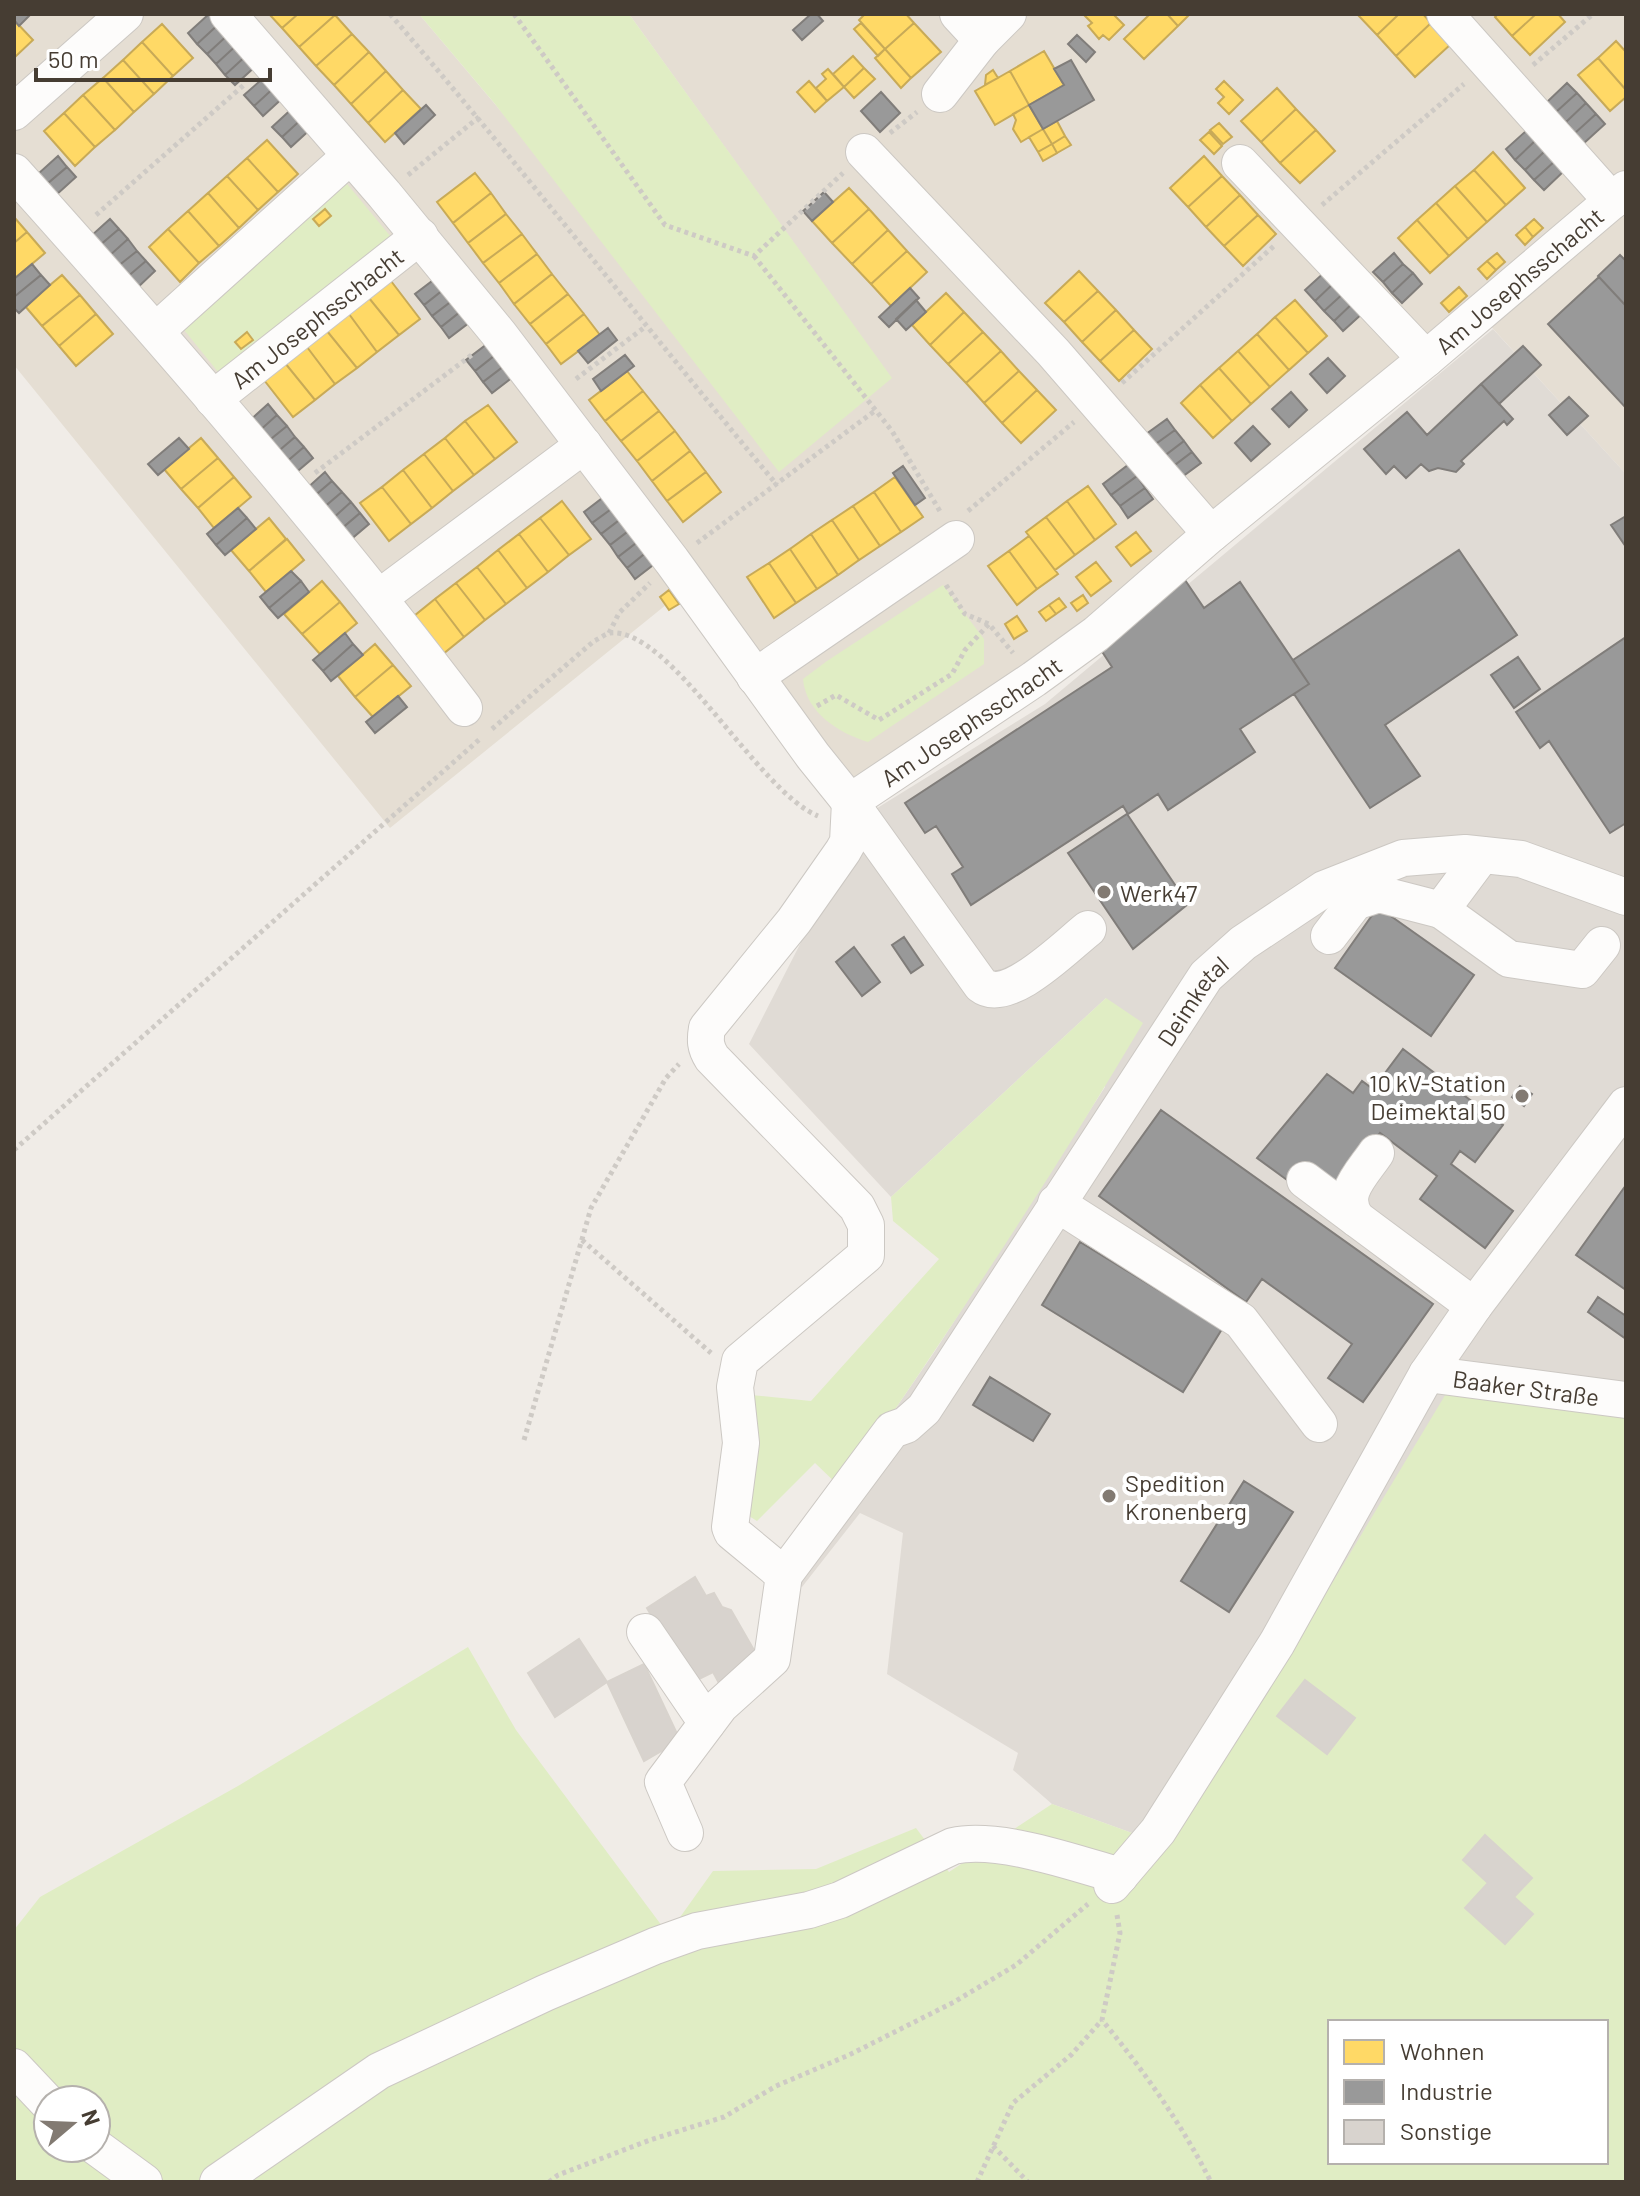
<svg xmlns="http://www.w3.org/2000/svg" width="1640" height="2196" font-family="Barlow,sans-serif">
<rect width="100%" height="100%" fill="#f0ece7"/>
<path fill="#e5ded3" d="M14,14H419L510,122L891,378L629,14H1626V474L1475,309L1074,644L835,804L677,596L390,828L14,365Z"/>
<path fill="#e0dbd5" d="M1493,329L1626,474V1415L1295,1645L1157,1842L1052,1804L1013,1770L1018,1753L887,1674L903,1533L860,1513L802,1587L762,1566L841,1488L935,1351L1105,1087L1106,998L891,1197L749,1044L866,815L1045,704Z"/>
<path fill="#e0edc4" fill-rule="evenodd" d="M419,14H629L892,378L779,472L495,104Z
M338,173L396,243L223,378L176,320Z
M943,585L984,639V664L868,742C839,733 806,713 803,679L827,661Z
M1106,998L1143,1023C1049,1182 946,1336 841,1488L815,1463L757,1521L736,1508L751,1395L811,1401L939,1259L893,1221L891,1197Z
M1447,1392L1626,1415V2182H14V1930L40,1897L238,1786L468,1647L516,1730L668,1934L713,1871L816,1869L916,1828L949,1872L1052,1804L1157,1842L1295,1645ZM1330,2022H1606V2162H1330ZM48,2100H96V2148H48Z"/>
<path fill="#ffd966" stroke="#c8aa57" stroke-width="2" d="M269,14H298L282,28Z
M298,14H334L335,15L299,47L282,28Z
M865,14H906L914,23L885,49L859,20Z
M1083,14H1113L1124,25L1109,40L1103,35L1099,39L1088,26L1092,23Z
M1150,14H1167L1178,26L1144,59L1124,39Z
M1167,14H1190L1178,26Z
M1357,14H1399L1377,35Z
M1399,14H1423L1431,23L1396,56L1377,35Z
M1498,14H1536L1512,36L1495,17Z
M1536,14H1558L1565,22L1530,55L1512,36Z
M335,15L352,34L316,66L299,47Z
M14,20L33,40L14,58Z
M861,23L885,49L878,56L854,29Z
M914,23L941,52L911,78L885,49Z
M1431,23L1451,44L1415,77L1396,56Z
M162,24L193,58L173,76L142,42Z
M352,34L369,52L334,85L316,66Z
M1616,41L1626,52V90L1598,58Z
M142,42L173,76L154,94L123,60Z
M885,49L911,78L901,88L875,58Z
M1044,51L1064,85L1029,105L1010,71Z
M369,52L386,71L351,104L334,85Z
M853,56L864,68L844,87L833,74Z
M1598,58L1626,90V97L1610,111L1578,75Z
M123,60L154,94L134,112L103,78Z
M864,68L875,79L854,98L844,87Z
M828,69L844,87L827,101L816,88L826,79L822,74Z
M993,70L998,78L985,85L986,75Z
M386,71L403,90L368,123L351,104Z
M1010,71L1029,105L995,125L975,91Z
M103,78L134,112L115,130L83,95Z
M809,81L827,101L815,112L797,92Z
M1224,81L1243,100L1229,114L1218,103L1224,97L1216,89Z
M1277,88L1296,109L1261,142L1241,121Z
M403,90L421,109L385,142L368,123Z
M83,95L115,130L95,147L64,113Z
M1029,105L1043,129L1021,142L1013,129L1016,120L1013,114Z
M1296,109L1316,130L1280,163L1261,142Z
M64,113L95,147L75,166L44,131Z
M1057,121L1065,136L1052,144L1043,129Z
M1219,123L1232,137L1223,144L1210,130Z
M1043,129L1052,144L1038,152L1029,137Z
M1316,130L1335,151L1300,183L1280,163Z
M1209,132L1222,146L1214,154L1200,140Z
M1065,136L1071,145L1057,153L1052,144Z
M267,140L298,174L278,192L247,158Z
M1052,144L1057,153L1043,161L1038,152Z
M1493,152L1525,188L1506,205L1474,170Z
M1204,156L1222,176L1188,207L1170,188Z
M247,158L278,192L258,210L227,176Z
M1474,170L1506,205L1487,222L1455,186Z
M475,173L491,193L453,223L437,202Z
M227,176L258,210L239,228L208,193Z
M1222,176L1240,195L1206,227L1188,207Z
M1455,186L1487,222L1468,239L1436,203Z
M849,188L869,209L832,243L812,221Z
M208,193L239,228L219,246L188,211Z
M491,193L506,214L468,243L453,223Z
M1240,195L1258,215L1224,246L1206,227Z
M1436,203L1468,239L1449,256L1417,220Z
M325,209L331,216L319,226L313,219Z
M869,209L888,230L852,264L832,243Z
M188,211L219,246L199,263L168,229Z
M506,214L522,234L483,263L468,243Z
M1258,215L1276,234L1243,266L1224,246Z
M14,217L27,232L14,243Z
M1534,219L1543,228L1533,237L1525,227Z
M1417,220L1449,256L1430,273L1398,238Z
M1525,227L1533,237L1525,245L1516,235Z
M168,229L199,263L180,282L149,247Z
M888,230L907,251L871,284L852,264Z
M27,232L45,253L14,279V243Z
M522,234L537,254L499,283L483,263Z
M907,251L927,272L891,306L871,284Z
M1497,253L1505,262L1496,270L1487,261Z
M537,254L552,274L514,304L499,283Z
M1487,261L1496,270L1487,279L1478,269Z
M1079,271L1098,291L1064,322L1045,303Z
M552,274L568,294L530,324L514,304Z
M62,275L80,295L42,326L25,306Z
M391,281L420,319L399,335L369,298Z
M1459,287L1467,296L1449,312L1441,303Z
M1098,291L1116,310L1082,342L1064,322Z
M946,293L964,312L930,345L912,325Z
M568,294L584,314L546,344L530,324Z
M80,295L96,314L59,346L42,326Z
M369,298L399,335L377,352L349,314Z
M1295,300L1327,336L1308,353L1275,317Z
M1116,310L1134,330L1100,361L1082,342Z
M964,312L983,332L948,364L930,345Z
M96,314L113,334L76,366L59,346Z
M349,314L377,352L357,368L327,331Z
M584,314L600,335L561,364L546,344Z
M1275,317L1308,353L1289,370L1257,334Z
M1134,330L1152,349L1119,381L1100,361Z
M327,331L357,368L335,384L307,347Z
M247,332L253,340L241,349L235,342Z
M983,332L1001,351L966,383L948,364Z
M1257,334L1289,370L1270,387L1238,351Z
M307,347L335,384L315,400L285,363Z
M1001,351L1019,371L984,403L966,383Z
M1238,351L1270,387L1251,404L1219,368Z
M285,363L315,400L293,417L264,380Z
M1219,368L1251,404L1232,421L1200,385Z
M627,371L643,391L605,421L589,400Z
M1019,371L1037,390L1002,423L984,403Z
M1200,385L1232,421L1213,438L1181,403Z
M1037,390L1056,410L1021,443L1002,423Z
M643,391L659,411L621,441L605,421Z
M488,405L517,442L495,459L465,421Z
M659,411L675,431L637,461L621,441Z
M465,421L495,459L474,475L445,438Z
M675,431L690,451L652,481L637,461Z
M201,438L218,458L181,489L164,469Z
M445,438L474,475L453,491L424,454Z
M690,451L706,472L667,501L652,481Z
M424,454L453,491L432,508L403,470Z
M218,458L234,477L198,508L181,489Z
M403,470L432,508L411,524L382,487Z
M706,472L721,492L683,522L667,501Z
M234,477L251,497L214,528L198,508Z
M895,477L923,517L901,532L874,492Z
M1088,486L1116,524L1095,540L1067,501Z
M382,487L411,524L389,541L360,503Z
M874,492L901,532L880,546L853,506Z
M562,501L591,539L569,555L540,518Z
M1067,501L1095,540L1075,555L1046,517Z
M853,506L880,546L859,560L832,520Z
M1046,517L1075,555L1055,570L1026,532Z
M269,518L286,539L249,571L231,550Z
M540,518L569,555L548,572L519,534Z
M832,520L859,560L838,575L811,534Z
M1136,532L1151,551L1131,566L1116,547Z
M519,534L548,572L527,588L498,550Z
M811,534L838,575L817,589L790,549Z
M1029,536L1058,574L1037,589L1009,551Z
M287,539L304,560L266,592L249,571Z
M790,549L817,589L796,603L769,563Z
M498,550L527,588L506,604L477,567Z
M1009,551L1037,589L1017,605L988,566Z
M1096,562L1111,581L1091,596L1076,577Z
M769,563L796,603L774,618L747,577Z
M477,567L506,604L485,620L456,583Z
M322,581L340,602L302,634L284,614Z
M456,583L485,620L464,637L435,599Z
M669,590L679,604L669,610L660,597Z
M1083,595L1088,603L1077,611L1071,603Z
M1059,598L1066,607L1056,614L1049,605Z
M435,599L464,637L443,654L414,616Z
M340,602L357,623L320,654L302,634Z
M1049,605L1056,614L1046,621L1039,612Z
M1017,616L1027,631L1014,639L1005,624Z
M375,644L393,665L355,697L338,676Z
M393,665L411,686L373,717L355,697Z"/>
<path fill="#999" stroke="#807d7a" stroke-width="2" d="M14,14H27L29,16L19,26L14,20Z
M209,14H213L220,23L197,44L188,33Z
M811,14H817L823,21L802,40L793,30Z
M220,23L230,33L207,54L197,44Z
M230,33L239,43L216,64L207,54Z
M1077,35L1095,52L1086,62L1068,44Z
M239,43L248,54L225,75L216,64Z
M248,54L258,64L235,85L225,75Z
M1071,60L1094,100L1043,129L1029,105L1064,85L1054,69Z
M268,74L277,85L254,106L244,95Z
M1567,83L1577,93L1556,112L1547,102Z
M277,85L286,95L263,116L254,106Z
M881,92L900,113L880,132L861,111Z
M1577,93L1586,103L1566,122L1556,112Z
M1586,103L1596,114L1575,133L1566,122Z
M296,105L305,116L282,137L272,127Z
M426,105L435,115L404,144L395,133Z
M1596,114L1605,124L1584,143L1575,133Z
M305,116L314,126L291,147L282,137Z
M1526,131L1535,141L1515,160L1506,149Z
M1535,141L1545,151L1525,170L1515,160Z
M1545,151L1555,161L1534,180L1525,170Z
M58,156L67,167L47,184L38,174Z
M1555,161L1564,171L1544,190L1534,180Z
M67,167L76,177L56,195L47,184Z
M824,192L833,202L812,221L803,211Z
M110,219L119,229L99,246L91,236Z
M119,229L128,239L108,257L99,246Z
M128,239L137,251L117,267L108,257Z
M137,251L146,261L126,278L117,267Z
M1394,253L1403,264L1383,282L1373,272Z
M1620,255L1626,261V306L1598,276Z
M146,261L155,271L136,289L126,278Z
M32,264L41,275L14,297V279Z
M1403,264L1413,273L1392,293L1383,282Z
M1326,271L1335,282L1315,301L1305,290Z
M1413,273L1422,284L1402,303L1392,293Z
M41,275L50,285L19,313L14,308V297Z
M440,275L448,286L424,305L415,294Z
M1599,277L1626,306V408L1548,324Z
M1335,282L1345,292L1324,311L1315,301Z
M448,286L457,297L432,316L424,305Z
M910,288L919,298L889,327L879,317Z
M1345,292L1354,302L1334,321L1324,311Z
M457,297L465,308L441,327L432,316Z
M916,300L926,312L906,330L896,319Z
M1354,302L1364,312L1343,331L1334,321Z
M465,308L474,319L449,338L441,327Z
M608,328L617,340L588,363L578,351Z
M491,341L499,352L475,371L466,360Z
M1523,346L1541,365L1499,404L1481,384Z
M499,352L508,363L483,382L475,371Z
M625,355L634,366L601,391L593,379Z
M1328,358L1345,376L1327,393L1310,374Z
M508,363L517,374L492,393L483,382Z
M1481,384L1513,419L1507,425L1504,421L1461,461L1464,464L1456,472L1438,468L1429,471L1421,464L1406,478L1394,466L1386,474L1364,449L1407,412L1427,435Z
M1291,392L1307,410L1289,427L1272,409Z
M1569,397L1588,416L1567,435L1549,415Z
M268,404L277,415L257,433L248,422Z
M277,415L287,426L266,443L257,433Z
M1167,419L1175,430L1150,448L1142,437Z
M287,426L295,437L275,454L266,443Z
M1253,426L1270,444L1251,461L1235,443Z
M1175,430L1184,441L1159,460L1150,448Z
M295,437L304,447L284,464L275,454Z
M179,438L189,449L158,475L148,464Z
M1184,441L1192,452L1167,471L1159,460Z
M304,447L313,458L293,475L284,464Z
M1192,452L1201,463L1175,482L1167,471Z
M1128,465L1137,476L1111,495L1103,484Z
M903,466L925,498L915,505L893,473Z
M325,472L332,481L312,498L305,490Z
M1137,476L1145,488L1120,506L1111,495Z
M332,481L342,492L322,509L312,498Z
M1145,488L1153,499L1128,518L1120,506Z
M342,492L351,502L331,520L322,509Z
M605,496L614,507L592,523L584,512Z
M351,502L360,513L340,530L331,520Z
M614,507L622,518L601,534L592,523Z
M238,508L247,518L216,545L207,534Z
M360,513L369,524L349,541L340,530Z
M1626,516V547L1611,525Z
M247,518L256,529L225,555L216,545Z
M622,518L631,529L610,545L601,534Z
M631,529L640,540L618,557L610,545Z
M640,540L648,551L627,568L618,557Z
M1459,550L1517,635L1385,725L1420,776L1370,808L1294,694L1309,684L1293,660Z
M648,551L657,562L635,579L627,568Z
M291,571L301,581L269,608L260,597Z
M1183,577L1204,608L1240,582L1309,684L1240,729L1255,752L1168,810L1158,794L1128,814L1123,806L971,905L952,874L963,867L936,826L925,833L905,803L1112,667L1101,650Z
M301,581L309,592L278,618L269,608Z
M345,633L353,644L323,671L313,660Z
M1626,637V823L1610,833L1549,741L1540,748L1516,712Z
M353,644L363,655L331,681L323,671Z
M1518,657L1540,689L1514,708L1491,675Z
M398,696L407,707L375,733L366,722Z
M1127,814L1188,904L1133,949L1068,853Z
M1378,907L1474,975L1431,1036L1335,968Z
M904,937L923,965L911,973L892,945Z
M854,947L880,982L862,996L836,962Z
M1403,1049L1503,1125L1475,1162L1460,1151L1451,1164L1513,1211L1485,1248L1420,1199L1437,1176L1380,1133L1336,1191L1301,1163L1287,1180L1257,1158L1327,1074L1353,1093L1362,1081L1373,1089Z
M1520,1086L1532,1094L1524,1106L1512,1097Z
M1161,1110L1433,1304L1363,1402L1328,1378L1352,1344L1262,1279L1246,1302L1099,1196Z
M1626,1185V1290L1576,1255Z
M1080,1242L1222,1329L1183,1392L1042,1305Z
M1598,1297L1626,1316V1339L1588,1312Z
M990,1377L1050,1414L1033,1441L973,1405Z
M1244,1481L1293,1512L1229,1612L1181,1581Z"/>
<path fill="#d8d3ce" stroke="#d8d3cd" stroke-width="2" d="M695,1577L706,1596L714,1593L722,1607L731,1610L759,1659L719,1683L713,1672L691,1683L647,1608Z
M579,1639L607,1682L555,1717L528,1673Z
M644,1664L680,1740L644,1761L607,1682Z
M1305,1680L1355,1718L1327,1754L1277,1716Z
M1485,1835L1532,1878L1514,1897L1533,1914L1505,1944L1465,1908L1488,1883L1463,1860Z"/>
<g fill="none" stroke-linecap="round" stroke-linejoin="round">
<g stroke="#ccc8c3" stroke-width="38">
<g id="minor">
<path id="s1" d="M228,14L384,194L499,334L672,561L813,756L850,802L1034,679L1096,634L1211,534L1426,359L1626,189"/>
<path d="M958,14L982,40"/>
<path d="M1445,14L1612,201"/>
<path d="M940,94L982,40L1008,14"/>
<path d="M14,112L125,14"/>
<path d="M864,152L1053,352L1211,534"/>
<path d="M1240,163L1426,359"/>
<path d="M14,172C170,346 323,522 464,708"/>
<path d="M156,331L350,156"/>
<path id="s2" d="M213,399L420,236"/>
<path d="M380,597L584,445"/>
<path d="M755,677L956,539"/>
<path d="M850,802L981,985C1008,1006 1066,946 1088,929"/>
<path d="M1441,910L1509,959L1582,970L1602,945"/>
<path d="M1329,936L1355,902L1379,894L1441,910L1482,855"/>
<path d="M1376,1153C1362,1174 1338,1195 1357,1219L1474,1306"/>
<path d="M1305,1180L1357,1219"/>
<path d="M1056,1203L1241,1321L1319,1424"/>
<path id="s3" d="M1427,1374L1626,1400"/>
<path d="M784,1575L732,1532L730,1527L741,1443L735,1387L740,1361L866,1255V1225L857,1207L712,1058C705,1047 705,1040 707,1028L794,921L843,851L848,842L850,802"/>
<path d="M645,1632L707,1723"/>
<path id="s4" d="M685,1833L663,1782L720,1706L772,1659L784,1575L892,1430L906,1425L924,1409L1206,976L1243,943L1324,889L1403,858L1465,853L1521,859L1626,897"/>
<path d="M1112,1885L1158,1831L1277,1643L1427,1374L1474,1306L1626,1105"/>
<path d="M14,2067L48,2103"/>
<path d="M96,2147L144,2182"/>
<path d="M218,2182L379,2071L545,1993L655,1946L697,1931L809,1910L840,1900L953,1846C999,1836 1075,1863 1120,1876"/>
</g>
</g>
<path stroke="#cecac5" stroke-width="5" stroke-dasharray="4 4" stroke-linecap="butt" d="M390,14C522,168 647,329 777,485
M514,14L665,225L754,256L843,173
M1533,65L1593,14
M890,133L917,112
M408,175L479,117
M1322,205L1464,84
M96,215L245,84
M754,256L892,431L941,513
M576,379L645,327
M1122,383L1275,245
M315,473L473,354
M968,511L1074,422
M697,543L876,410
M946,585L965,614L989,624L1013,653
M609,633L619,613L650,583
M817,706L836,695L879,720L952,674L965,650L989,624
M492,729L594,641C599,639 605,634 610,633C671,627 757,791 818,816
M14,1150L481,738
M582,1240L711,1353
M524,1440L591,1208L666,1078L679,1064
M1117,1915L1120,1933L1102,2020C1144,2071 1181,2123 1211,2182
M993,2146L1028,2182
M549,2182L558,2175L650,2140L724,2117L776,2086L849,2055L954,2002L1016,1965L1088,1904
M977,2182L1013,2103L1071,2055L1102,2020"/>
<use href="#minor" stroke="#fdfcfb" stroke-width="36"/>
</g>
<g fill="#827a72" stroke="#fff" stroke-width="3">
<circle cx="1104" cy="892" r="8"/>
<circle cx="1522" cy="1096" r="8"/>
<circle cx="1109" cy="1496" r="8"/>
</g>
<g text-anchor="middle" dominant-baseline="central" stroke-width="8" stroke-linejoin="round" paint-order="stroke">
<g font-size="24" fill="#463d33" stroke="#fff">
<text stroke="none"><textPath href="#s1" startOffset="1854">Am Josephsschacht</textPath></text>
<text stroke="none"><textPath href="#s2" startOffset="132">Am Josephsschacht</textPath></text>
<text stroke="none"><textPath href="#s1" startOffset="1150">Am Josephsschacht</textPath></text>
<text stroke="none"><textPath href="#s4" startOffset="1014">Deimketal</textPath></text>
<text stroke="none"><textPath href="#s3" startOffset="100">Baaker Straße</textPath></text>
</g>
<g font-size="24" fill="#463d33" stroke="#fff" text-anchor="start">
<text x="1120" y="892">Werk47</text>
<text x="1506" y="1082" text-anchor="end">10 kV-Station<tspan x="1506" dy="28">Deimektal 50</tspan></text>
<text x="1125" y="1482">Spedition<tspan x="1125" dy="28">Kronenberg</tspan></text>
</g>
</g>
<rect width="1640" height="2196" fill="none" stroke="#463d33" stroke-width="32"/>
<rect x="1328" y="2020" width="280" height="144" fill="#ffffff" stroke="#b5b1ad" stroke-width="2"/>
<rect x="1344" y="2040" width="40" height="24" fill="#ffd966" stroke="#b5b1ad" stroke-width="2"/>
<text x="1400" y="2060" font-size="24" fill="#463d33">Wohnen</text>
<rect x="1344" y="2080" width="40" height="24" fill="#999999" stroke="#b5b1ad" stroke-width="2"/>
<text x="1400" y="2100" font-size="24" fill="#463d33">Industrie</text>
<rect x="1344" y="2120" width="40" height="24" fill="#d8d3ce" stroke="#b5b1ad" stroke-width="2"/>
<text x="1400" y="2140" font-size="24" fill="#463d33">Sonstige</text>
<g transform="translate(72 2124) rotate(71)"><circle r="38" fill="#ffffff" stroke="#b5b1ad" stroke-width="2"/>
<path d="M0-6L14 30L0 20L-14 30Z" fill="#827a72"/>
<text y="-12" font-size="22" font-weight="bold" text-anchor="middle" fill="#463d33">N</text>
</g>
<path d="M36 68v12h234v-12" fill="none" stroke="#463d33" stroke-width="4"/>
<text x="48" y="68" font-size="24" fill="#463d33" stroke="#ffffff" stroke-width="6" paint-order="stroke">50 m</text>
</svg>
